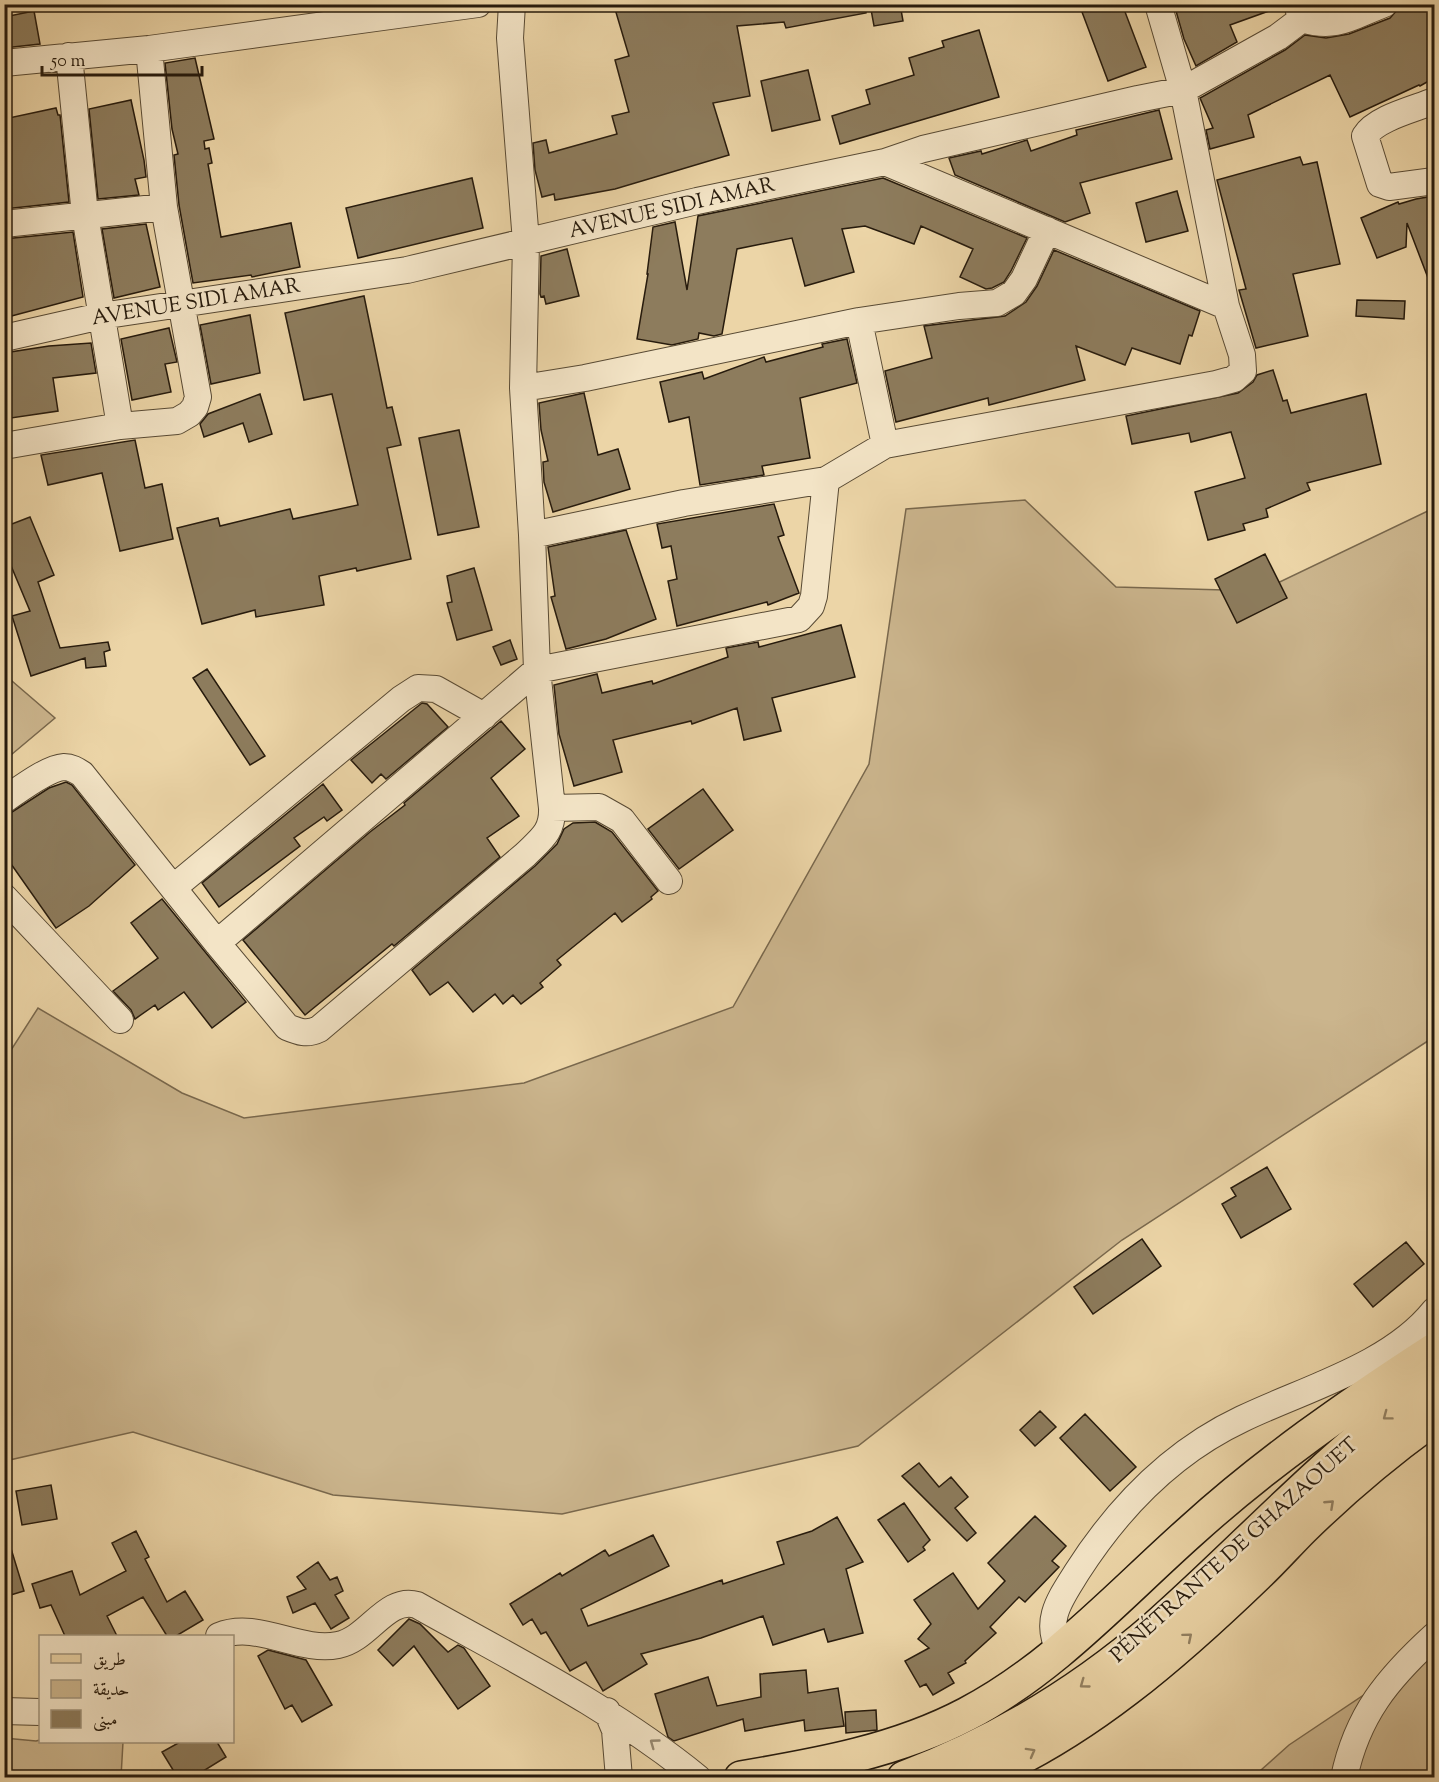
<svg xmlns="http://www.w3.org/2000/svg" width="1439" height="1782" font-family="'Sorts Mill Goudy',Amiri,serif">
<rect width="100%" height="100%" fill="#ecd5a7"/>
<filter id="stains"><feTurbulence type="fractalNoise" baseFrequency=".00333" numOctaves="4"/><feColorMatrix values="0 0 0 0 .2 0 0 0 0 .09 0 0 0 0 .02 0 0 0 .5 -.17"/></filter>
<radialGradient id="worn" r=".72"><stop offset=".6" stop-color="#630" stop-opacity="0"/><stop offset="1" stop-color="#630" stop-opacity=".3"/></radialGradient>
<path fill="#cbb58d" stroke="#79684d" stroke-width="1.5" d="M1025,500L1116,587L1261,591L1434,508V1037L1122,1240L858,1446L562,1514L333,1495L133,1432L5,1461L4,1061L38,1008L182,1093L244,1118L524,1083L733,1007L869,764L906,509Z
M5,675L55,718L5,760Z
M1434,1648V1777L1252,1778L1289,1745Z
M4,1738L36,1741L40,1740V1742H123L121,1777H5Z"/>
<path fill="#8d7c5d" stroke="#271b0d" stroke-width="1.5" d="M629,4H866V13L786,28L784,22L737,26L750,96L713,103L729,155L615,189L555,200L554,194L542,197L535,170L533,143L546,140L549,153L617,134L612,116L629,112L615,60L629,56L615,9Z
M870,4H900L903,21L874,26Z
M1079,4H1122L1146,67L1108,81Z
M1174,4H1280V7L1230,25L1237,42L1196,66L1184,39Z
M1410,4H1434V78L1420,86L1419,85L1350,117L1330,75L1248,115L1254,137L1210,149L1206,130L1213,128L1200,98L1285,50L1305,35L1326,38L1349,34L1390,18L1397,10Z
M34,11L40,44L4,48V17Z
M979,30L999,97L840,144L832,116L870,104L866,90L914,75L909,58L944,47L942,41Z
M195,58L214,139L204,141L205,149L209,148L212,163L208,164L221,237L291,223L300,267L252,277L251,275L193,283L179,205L174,155L178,154L172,129L165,63Z
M808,70L820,120L772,131L761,81Z
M131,100L144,160L146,177L135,179L139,195L98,199L89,109Z
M56,108L58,115H60L69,202L4,209V119Z
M1159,110L1172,159L1080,183L1090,213L1065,222L955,175L949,158L981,151L982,154L1027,140L1031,151L1077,135L1076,130Z
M1300,157L1303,165L1317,162L1340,264L1293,274L1308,336L1256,348L1239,290L1246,289L1217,180Z
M472,178L483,228L358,258L346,208Z
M883,178L1027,238L1011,271L1004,282L992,288L986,289L960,277L973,249L921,226L914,244L865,226L842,229L854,272L805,286L792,238L737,249L722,334L714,336L699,333L698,339L672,345L637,339L648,274H647L653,227L675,222L687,290L698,216Z
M1177,191L1188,231L1146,242L1136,203Z
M1434,196V291H1433L1407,223L1406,247L1377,258L1361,218L1398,202L1399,204L1416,199Z
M146,224L160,287L114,298L102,229Z
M73,232L83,297L4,318V239Z
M567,249L579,296L546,304L544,296L541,297L540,294L541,256Z
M1054,250L1200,311L1192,336L1189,335L1180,364L1132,348L1125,365L1076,346L1085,380L989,405L988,398L896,422L885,371L932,358L924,326L1005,316L1026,302L1037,286Z
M364,296L387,408L392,407L401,445L387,448L411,559L357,571L356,568L319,576L324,605L256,617L255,610L202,624L177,528L218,518L220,526L290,509L293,519L358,505L332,394L304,400L285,313Z
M1357,300L1405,301L1404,319L1356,316Z
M250,315L260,373L211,384L200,325Z
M169,328L177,362L165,364L171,392L132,400L121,339Z
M847,339L857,383L800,398L810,458L762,466L764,475L700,485L689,417L669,422L660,382L702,372L704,379L764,357L766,362L823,347L822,344Z
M91,343L96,373L53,378L58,411L11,418L4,369V353L49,346Z
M1273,370L1283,401L1287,400L1291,413L1366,394L1381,464L1307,483L1310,490L1266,509L1268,517L1243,524L1245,530L1208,540L1195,492L1245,478L1231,432L1191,442L1189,433L1132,444L1126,416L1238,393L1253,382L1257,375Z
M584,393L598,455L618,449L630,489L553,512L544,482L543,462L548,461L541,430L539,403Z
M260,394L272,434L249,442L243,423L204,437L200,424L208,414Z
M459,430L479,527L438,535L419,438Z
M135,440L145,488L162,484L173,539L120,551L102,473L48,485L41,455Z
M774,504L784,535L778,537L799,593L768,605L767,602L677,626L668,581L677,579L671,546L662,548L657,524Z
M30,517L54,575L38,582L60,648L108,642L110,650L104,652L106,666L86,668L85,658L31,676L12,616L30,611L4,549V527Z
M626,530L656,619L606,639L566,649L551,597L555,596L548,547Z
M1265,554L1287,598L1237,623L1215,579Z
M474,568L492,630L457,640L447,603L452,602L447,576Z
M841,625L855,677L772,698L781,731L744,740L737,708L692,724L691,721L613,740L622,772L574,786L559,734L554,685L597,674L602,693L652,681L653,684L728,657L726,648L758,642L759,647Z
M510,640L517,659L501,665L493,647Z
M207,669L265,756L250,765L193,678Z
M422,703L427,704L448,727L386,779L381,774L372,783L351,760Z
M501,721L525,749L491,778L519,816L487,838L500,857L394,946L392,944L305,1015L243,940L370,832L405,805L404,803Z
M66,782L72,785L135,865L89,906L56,928L4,854V815L12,812L49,788Z
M323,784L342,810L327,821L324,817L294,838L300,846L219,907L202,883Z
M703,789L733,830L679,869L648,829Z
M595,822L612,832L658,891L651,897L652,899L622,922L615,913L557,960L561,965L540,983L543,987L521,1004L513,995L503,1004L495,994L473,1012L448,982L430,995L412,970L535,866L557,844L564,829L573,823Z
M162,899L246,1002L212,1028L184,992L158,1010L155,1005L135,1019L131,1010L113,991L158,958L131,923Z
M1267,1167L1291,1209L1241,1238L1222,1204L1236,1196L1231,1188Z
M1142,1239L1161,1266L1093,1314L1074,1287Z
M1406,1242L1424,1264L1373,1307L1354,1284Z
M1040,1411L1056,1427L1035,1446L1020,1430Z
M1085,1414L1136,1467L1110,1491L1060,1438Z
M919,1463L939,1487L951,1477L968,1497L955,1508L976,1533L967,1541L902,1476Z
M51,1485L57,1519L22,1525L16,1491Z
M904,1503L930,1540L923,1547L925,1550L908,1562L878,1520Z
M1035,1516L1066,1546L1052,1561L1059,1567L1025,1602L1019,1597L990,1627L996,1633L965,1661L966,1663L948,1673L954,1683L933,1695L926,1684L920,1687L905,1661L929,1648L918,1639L931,1624L914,1600L953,1573L978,1609L1005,1581L988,1563Z
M837,1517L863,1562L846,1569L863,1633L828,1642L824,1629L773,1645L763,1616L701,1638L641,1654L647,1664L603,1691L586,1662L570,1671L546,1632L541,1634L532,1619L523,1625L510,1604L560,1573L562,1576L605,1550L609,1556L653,1535L669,1566L581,1609L588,1626L722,1580L723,1584L784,1564L777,1542L812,1531Z
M136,1531L149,1557L145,1559L167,1602L185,1591L203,1620L176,1636H167L143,1597L107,1616L117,1636H65L51,1605L40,1608L32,1584L72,1571L80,1595L126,1571L112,1543Z
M4,1542H9L24,1591L4,1597Z
M318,1562L330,1580L337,1577L343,1591L335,1595L349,1618L331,1629L315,1603L293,1613L287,1597L306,1589L297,1577Z
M409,1619L420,1624L448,1652L458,1645L464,1648L490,1686L458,1709L414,1646L393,1666L378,1650Z
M268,1650L306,1660L332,1705L302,1722L292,1705L285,1709L258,1656Z
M806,1670L808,1693L838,1688L844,1726L805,1731L804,1720L745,1731L743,1719L674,1741L668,1737L655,1694L708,1677L717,1706L761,1697L760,1674Z
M876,1710L877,1730L846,1733L845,1712Z
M180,1742H217L226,1757L192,1778H178L162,1752Z"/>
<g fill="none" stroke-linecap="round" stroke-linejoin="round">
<g stroke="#584a34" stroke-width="28">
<path id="minor" d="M1297,5L1302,19C1337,30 1352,16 1384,4
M69,56L85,215L120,426
M4,63L149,49L478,4
M1434,101C1415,109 1376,118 1365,136L1380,184L1389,187L1434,181
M885,162L1226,306
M4,224L164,207
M859,321L885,445
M4,338L101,316L407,270L697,201L885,162L923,149L1138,99L1183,90L1278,37L1302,19L1310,4
M523,388L585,378L859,321L959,306L997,303L1014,293L1024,279L1047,230
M4,446L120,426L177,421L189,414L195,407L198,397L164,207L149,49
M532,535L684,503L826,480
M4,800C19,790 47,768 64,767C71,767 76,770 82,774L217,943L287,1027C299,1032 307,1035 319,1029L525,855C541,839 553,832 552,808L537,670L532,535L523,388L526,242L510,38L512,4
M552,808L599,807L622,820L669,881
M173,888L401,699L418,688L436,689L484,716
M4,897L120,1020
M217,943L537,670L799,619L811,606L814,596L826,480L885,445L1216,384L1234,379L1243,371L1242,355L1226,306L1183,90L1158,4
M219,1636C257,1620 299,1653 338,1645C369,1639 386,1596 417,1605C513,1659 612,1708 698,1778
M1060,1651C1043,1620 1061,1598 1077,1572C1118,1508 1172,1452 1242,1419C1304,1389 1390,1366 1434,1311
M4,1711L40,1712
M607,1711L615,1730L619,1778
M1344,1778C1357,1715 1388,1678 1434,1636"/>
</g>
<g stroke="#271b0d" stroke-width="36">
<path id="major" d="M741,1778C818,1765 897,1751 967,1714C1053,1669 1119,1595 1191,1531C1266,1463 1349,1405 1434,1350"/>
</g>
<g stroke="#271b0d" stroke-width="36">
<path id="highway" d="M904,1778C996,1743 1081,1692 1156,1627C1249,1545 1331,1452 1434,1381
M978,1778C1084,1734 1176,1653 1257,1575C1273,1560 1287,1544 1302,1529C1343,1489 1388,1451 1434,1418"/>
</g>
<use href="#minor" stroke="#f3e4c6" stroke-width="26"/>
<use href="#major" stroke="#ecd5a7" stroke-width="33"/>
<use href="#highway" stroke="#ecd5a7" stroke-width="33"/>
</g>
<defs><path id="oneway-chevron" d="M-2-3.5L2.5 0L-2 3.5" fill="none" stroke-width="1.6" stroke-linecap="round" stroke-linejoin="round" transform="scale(1.5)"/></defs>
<g stroke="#938162">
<use href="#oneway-chevron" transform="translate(1387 1416) rotate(143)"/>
<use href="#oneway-chevron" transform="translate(1330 1504) rotate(-43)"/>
<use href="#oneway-chevron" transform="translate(1188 1637) rotate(-40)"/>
<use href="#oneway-chevron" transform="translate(1084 1684) rotate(144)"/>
<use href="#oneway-chevron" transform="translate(1031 1752) rotate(-29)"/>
</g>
<use stroke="#978a73" href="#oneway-chevron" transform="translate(654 1743) rotate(-144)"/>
<g text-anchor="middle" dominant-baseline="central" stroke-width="5" stroke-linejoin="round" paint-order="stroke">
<g font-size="21" fill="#271b0d" stroke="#f3e4c6">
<text transform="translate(672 209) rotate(-13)">AVENUE SIDI AMAR</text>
<text transform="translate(196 303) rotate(-9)">AVENUE SIDI AMAR</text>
<text transform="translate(1235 1551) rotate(-42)">PÉNÉTRANTE DE GHAZAOUET</text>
</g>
</g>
<rect width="1439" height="1782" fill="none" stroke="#ecd5a7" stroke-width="24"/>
<rect x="6" y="6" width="1427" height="1770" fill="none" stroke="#271b0d" stroke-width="3"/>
<rect x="12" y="12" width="1415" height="1758" fill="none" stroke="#271b0d" stroke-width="1.5"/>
<rect x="39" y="1635" width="195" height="108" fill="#f3e4c6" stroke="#a1947c" stroke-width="1.5"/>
<rect x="51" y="1654" width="30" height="9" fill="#ecd5a7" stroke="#a1947c" stroke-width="1.5"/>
<text x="93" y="1665" font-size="18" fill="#271b0d">طريق</text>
<rect x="51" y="1680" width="30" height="18" fill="#cbb58d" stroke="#a1947c" stroke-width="1.5"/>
<text x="93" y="1695" font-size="18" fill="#271b0d">حديقة</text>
<rect x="51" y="1710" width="30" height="18" fill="#8d7c5d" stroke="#a1947c" stroke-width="1.5"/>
<text x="93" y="1725" font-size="18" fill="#271b0d">مبنى</text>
<path d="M42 66v9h160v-9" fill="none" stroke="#271b0d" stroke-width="3"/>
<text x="51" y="66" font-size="18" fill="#271b0d" stroke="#f3e4c6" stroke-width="4.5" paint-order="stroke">50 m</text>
<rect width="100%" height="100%" filter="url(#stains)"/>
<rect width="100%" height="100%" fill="url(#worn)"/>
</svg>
